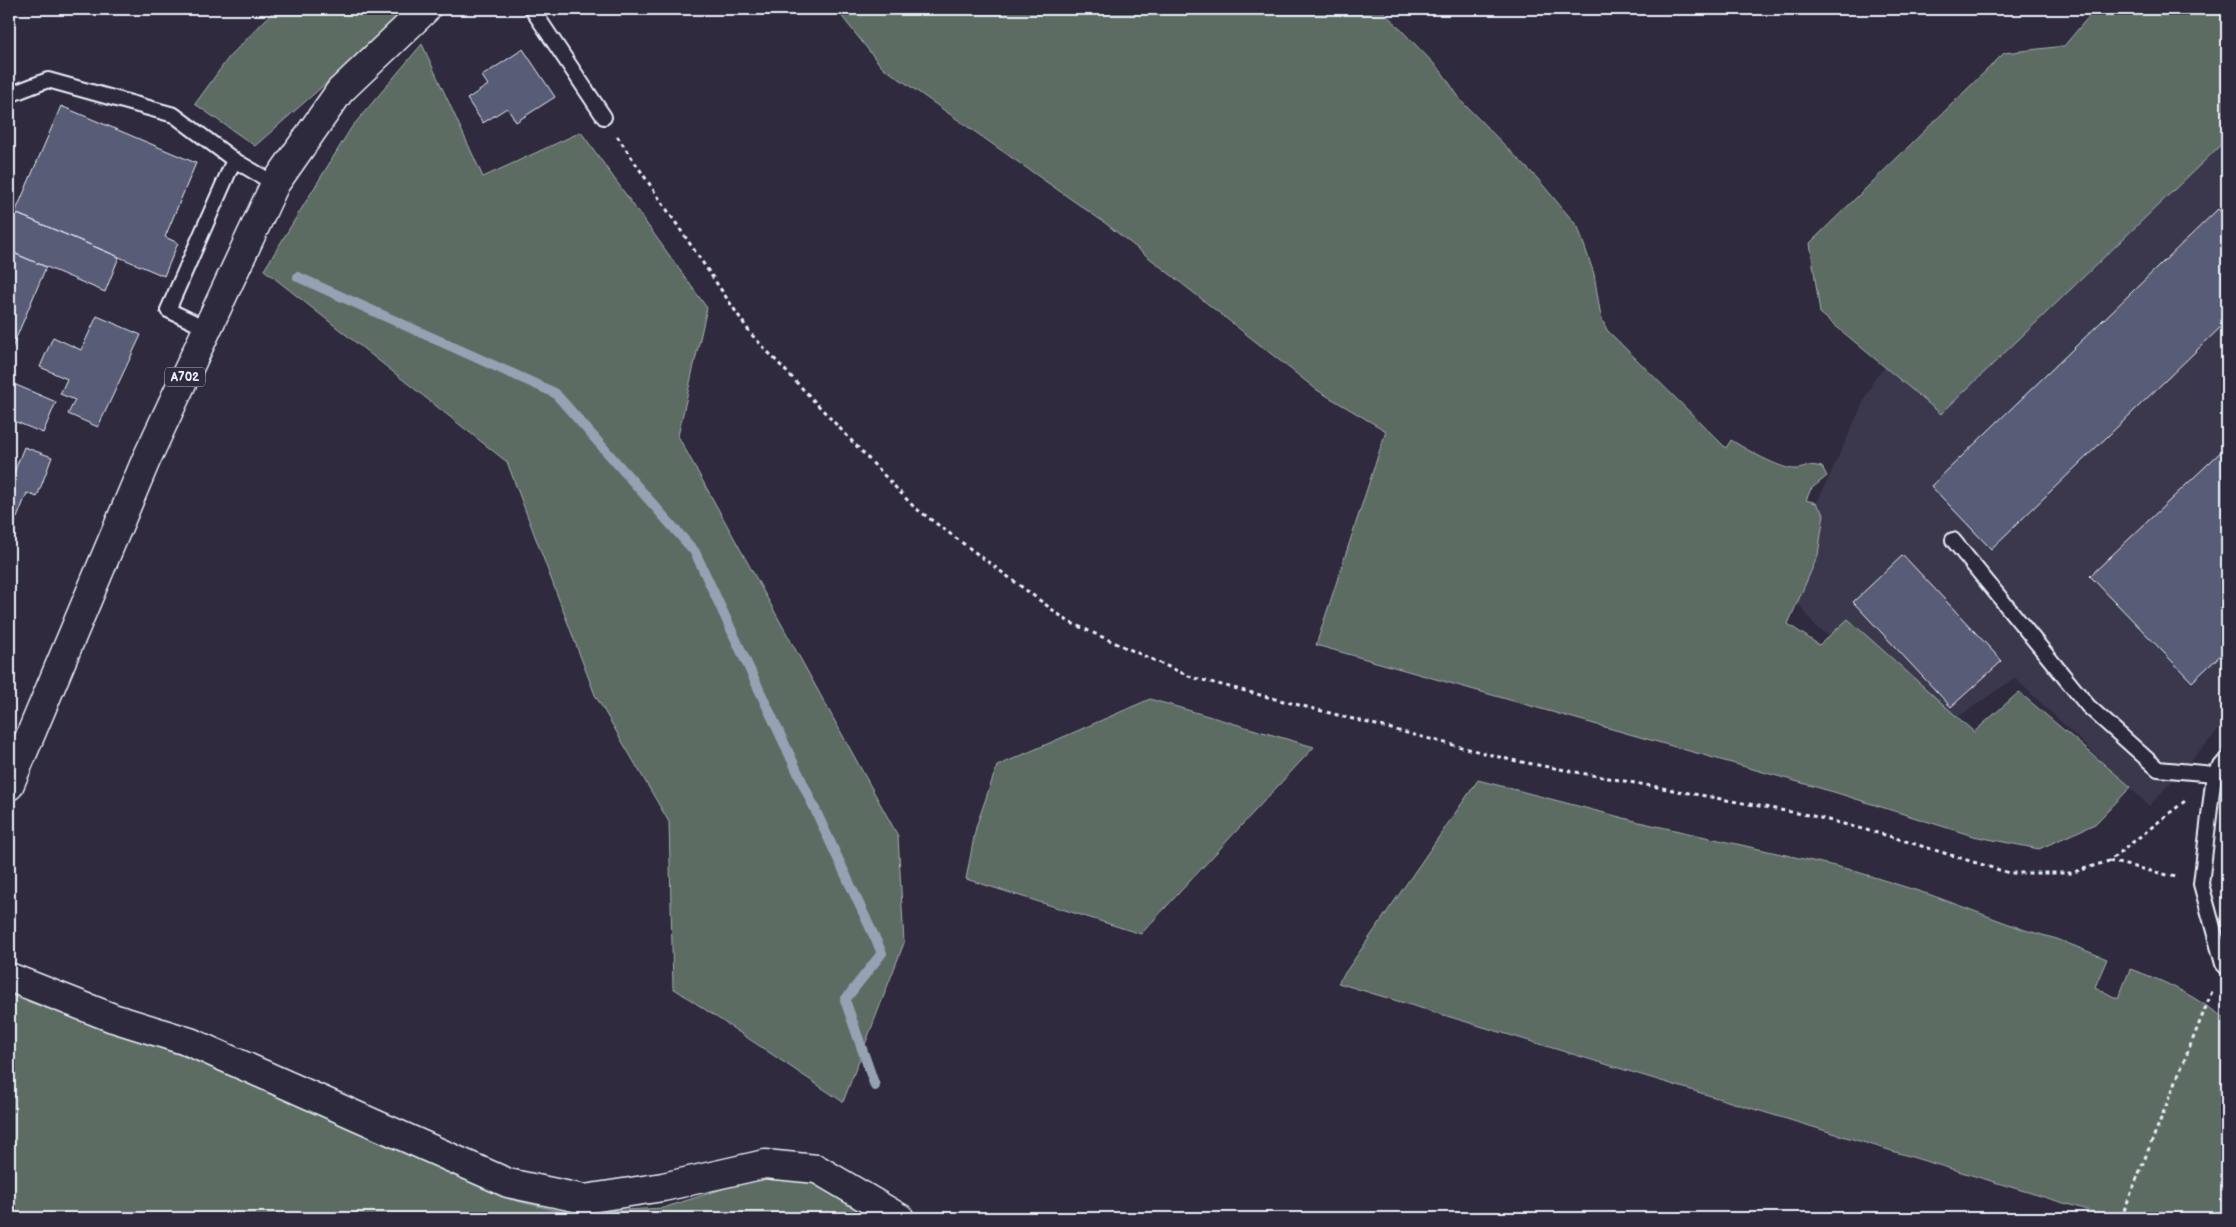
<svg xmlns="http://www.w3.org/2000/svg" width="2236" height="1227" font-family="'Balsamiq Sans',sans-serif">
<rect width="100%" height="100%" fill="#2f2a3d"/>
<filter id="ink" filterUnits="userSpaceOnUse"><feTurbulence type="fractalNoise" baseFrequency=".02" numOctaves="2"/><feDisplacementMap in="SourceGraphic" scale="10" xChannelSelector="R" yChannelSelector="G"/><feConvolveMatrix kernelMatrix="1 2 1 2 8 2 1 2 1" color-interpolation-filters="sRGB"/></filter>
<g filter="url(#ink)">
<path fill="#3b394e" d="M2227,64V721L2149,806L2015,678L1955,719L1817,628L1781,581L1875,377Z"/>
<path fill="#5d6c63" stroke="#a2aeae" d="M276,9H410L255,146L195,104L229,57Z
M836,9H1381L1441,71L1463,103L1537,178L1578,227L1594,274L1601,317L1607,330L1726,448L1731,440C1744,448 1781,470 1796,469C1809,468 1806,463 1822,467L1827,476L1811,489L1806,500L1816,503L1824,514L1818,555L1788,624L1819,645L1848,619L1974,732L2019,692L2131,787L2095,824L2039,849L1973,836L1837,793L1316,645L1386,431L1317,390L1105,223L881,66Z
M2095,9H2227V139L1941,414L1820,313L1810,243L2004,53L2064,46Z
M422,44L483,177L581,132L707,308L678,436L898,836L904,943L843,1102L673,988L669,822L595,695L507,462L264,270L351,128Z
M1150,699L1314,747L1141,934L966,879L976,827L997,766Z
M1478,780L1639,822L1848,869L1931,895L2025,930L2057,939L2107,959L2095,987L2118,999L2130,969C2167,981 2197,998 2227,1020V1218H2113L1338,983Z
M9,995L194,1060L350,1124L509,1199L567,1213L663,1208L766,1175L812,1179L870,1218H9Z"/>
<g fill="none" stroke-linecap="round" stroke-linejoin="round">
<path stroke="#96a1b4" stroke-width="10" d="M298,277L555,393L695,552L882,953L845,1000L875,1086"/>
</g>
<path fill="#585b77" stroke="#e8f1f8" d="M523,49L555,97L516,122L507,108L483,123L467,99L488,85L482,76Z
M61,106L196,163L165,237L178,243L164,276L15,213Z
M2218,209L2227,218V321L1991,549L1931,486Z
M15,213L119,257L105,292L9,251V228Z
M9,251L46,267L9,355Z
M97,316L141,335L98,427L68,414L75,400L60,394L67,379L40,367L53,337L81,350Z
M9,382L56,402L43,433L9,419Z
M2227,446V649L2192,682L2090,576Z
M24,447L52,457L37,497L27,493L17,518L9,515V485Z
M1903,555L2002,661L1951,707L1853,602Z"/>
<g fill="none" stroke-linecap="round" stroke-linejoin="round">
<g stroke="#e8f1f8" stroke-width="18">
<path id="lane" d="M532,9L604,117
M9,95L48,80L174,115L234,160L275,184
M208,329L168,310L234,160
M1953,540L2088,706L2158,769L2214,774
M2227,759L2214,774L2201,884L2223,964L2227,968"/>
</g>
<g stroke="#e8f1f8" stroke-width="31">
<path id="street" d="M9,977L113,1018L190,1042L508,1183L584,1199L663,1187L765,1164L817,1169L900,1218"/>
</g>
<g stroke="#e8f1f8" stroke-width="31">
<path id="highway" d="M9,786L146,460L275,184L340,91L426,9"/>
</g>
<path stroke="#e8f1f8" stroke-width="3" stroke-dasharray="4 4" stroke-linecap="butt" d="M617,136L751,334L914,507L1069,622L1191,677L1511,760L1813,816L1889,836L2009,873H2071L2109,861L2185,801
M2109,861L2176,877
M2121,1218L2213,989"/>
<use href="#lane" stroke="#2f2a3d" stroke-width="14"/>
<use href="#street" stroke="#2f2a3d" stroke-width="28"/>
<use href="#highway" stroke="#2f2a3d" stroke-width="28"/>
</g>
</g>
<g text-anchor="middle" dominant-baseline="central" stroke-width="4.5" stroke-linejoin="round" paint-order="stroke">
<rect fill="#2f2a3d" stroke="#b0b5c0" stroke-width="1" x="165" y="367.5" width="40" height="19" rx="4"/>
<g font-size="12" font-weight="bold" fill="#e8f1f8">
<text x="185" y="377">A702</text>
</g>
</g>
<rect width="2236" height="1227" fill="none" stroke="#2f2a3d" stroke-width="30"/>
<rect x="15" y="15" width="2206" height="1197" fill="none" stroke="#e8f1f8" stroke-width="2" filter="url(#ink)"/>
</svg>
